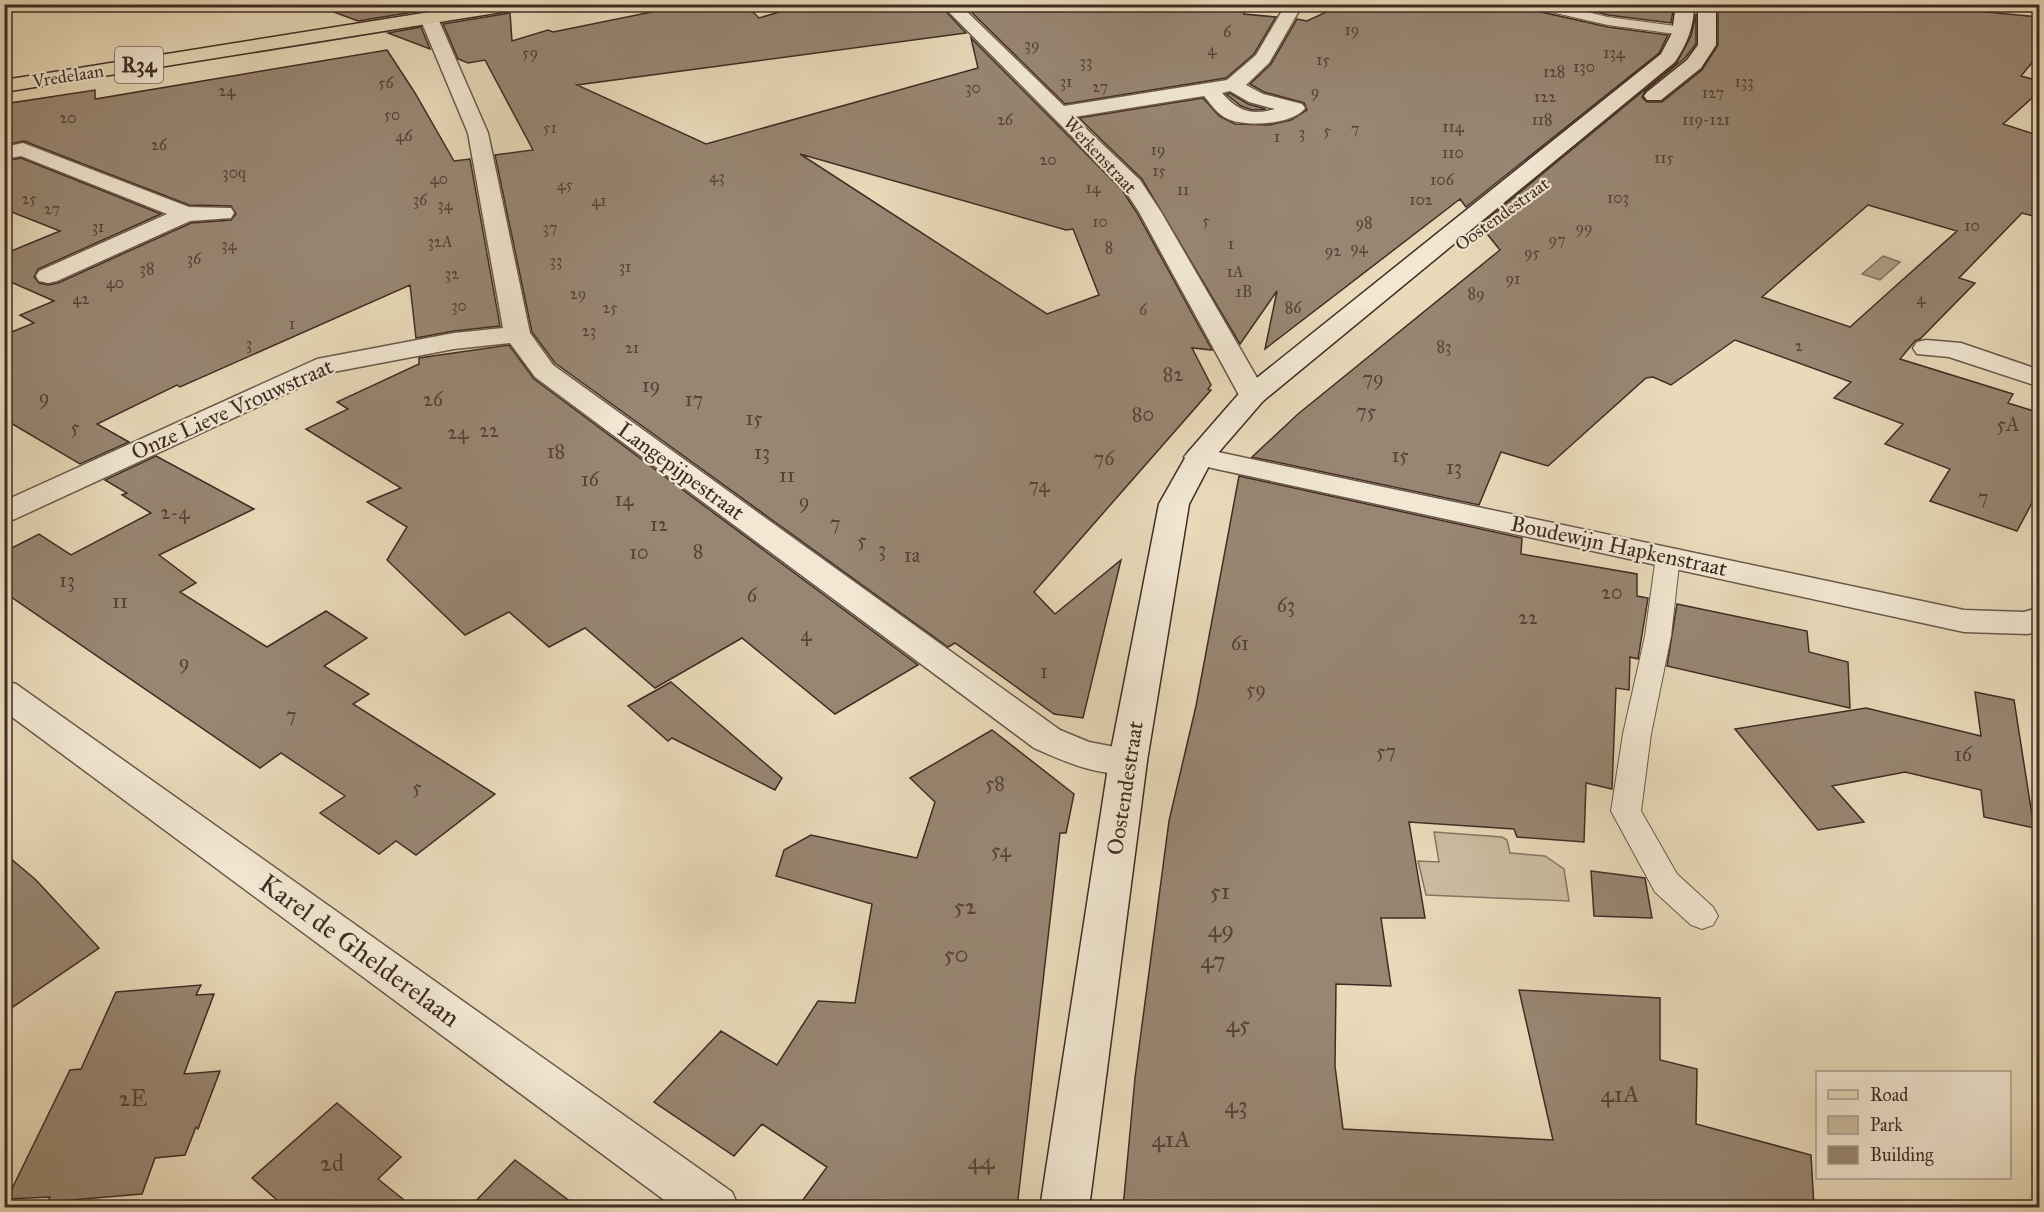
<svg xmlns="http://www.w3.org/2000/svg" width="2044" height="1212" font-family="'IM FELL Great Primer',serif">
<rect width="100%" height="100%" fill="#e9daba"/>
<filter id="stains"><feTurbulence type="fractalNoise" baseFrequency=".00333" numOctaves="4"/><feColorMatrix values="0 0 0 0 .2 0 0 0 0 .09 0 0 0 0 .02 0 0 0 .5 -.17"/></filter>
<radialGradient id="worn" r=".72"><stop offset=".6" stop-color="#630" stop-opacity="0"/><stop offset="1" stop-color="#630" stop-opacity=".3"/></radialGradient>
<path fill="#ccbca1" stroke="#867463" stroke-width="1.5" d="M1434,832L1502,837L1507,840L1510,853L1545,856L1564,869L1569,901L1426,895L1418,861L1439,862Z"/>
<path fill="#b09f87" stroke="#837160" stroke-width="1.5" d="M1883,256L1900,262L1880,280L1862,274Z"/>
<path fill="#988672" stroke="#402c25" stroke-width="1.5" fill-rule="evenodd" d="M324,4H463L358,21L323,8Z
M691,4H745L759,18L806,4H939L966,33L577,85L706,144L978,68L971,38L1122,190L1137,213L1212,350L1192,348L1211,385L1208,389L1211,390L1034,592L1055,614L1121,560L1083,718L1054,714L955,643L948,647L555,363L532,332L495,155L533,150L485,60L468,63L458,59L443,24L510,13L512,41L548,30L553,32ZM800,154L1066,230L1073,229L1099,295L1047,314Z
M963,4H1196L1246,10L1244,14L1276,17L1254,54L1226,78L1065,104Z
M1376,4H1526L1528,9L1608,27L1668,35L1659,53L1466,207L1460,199L1265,349L1277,291L1240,344L1142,179L1079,118L1203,98L1219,116L1235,124L1269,125L1291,120L1307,110L1304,103L1264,92L1250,84L1271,64L1297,19L1307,21L1337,7L1348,8L1351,5L1375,7Z
M1566,4L1613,8L1612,4H1674L1671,23L1608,15Z
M1718,4H1900L2040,17V53L2021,76L2040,81V91L2003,124L2040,136V218L2022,213L1959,278L1975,283L1920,339L1915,341L1900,359L2013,394L2008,403L2040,413V488L2017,531L1930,501L1950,469L1885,444L1903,424L1834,398L1851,382L1735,340L1671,385L1653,377L1646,378L1548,466L1501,452L1479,505L1252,457L1298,414L1500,250L1480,225L1676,64L1691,36L1696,14V44L1685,58L1646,90L1642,97L1647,102H1662L1702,70L1718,45ZM1868,205L1957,231L1850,327L1762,297Z
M421,27L430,49L388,33Z
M387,50L415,93L454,161L470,159L500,326L454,331L416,338L410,285L180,387L177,385L97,424L129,442L80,464L4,419V335L34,323L20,315L54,301L4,279V254L60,231L4,209V161L21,158L161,214L38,269L34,277L39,283L48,285L58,283L191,223L231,220L236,214L231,206L189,205L24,141L4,145V104L95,90V99Z
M1230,93L1248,104L1266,109L1252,110L1241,106L1226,94Z
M509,345L534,379L918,665L835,714L742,638L655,688L585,628L549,647L509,612L465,635L387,560L407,527L367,502L401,488L306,429L348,409L337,402L419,364V358Z
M156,456L254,509L159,555L196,583L180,592L267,647L326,611L367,638L324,666L369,694L353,704L495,794L416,855L396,841L379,854L320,813L345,796L281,753L260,768L4,592V552L39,534L71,555L151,513L122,495L127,493L105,480Z
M1239,476L1522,538L1521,554L1637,574V596L1648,598L1638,659L1630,657L1629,690L1616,688L1612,789L1586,783L1584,842L1517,837L1514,829L1409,822L1425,918H1381L1391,986L1336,984L1335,1066L1343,1129L1553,1140L1519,990L1660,998V1060L1697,1069L1696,1124L1811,1155L1814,1208H1123L1135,1078L1169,821L1196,706Z
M1677,604L1807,631L1809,652L1848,662L1850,708L1667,666Z
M671,682L782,778L775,790L672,738L668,741L628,706Z
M1975,692L2014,700L2034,828L1984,817L1981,790L1905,772L1832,786L1864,822L1818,830L1735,729L1866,708L1981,736Z
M992,730L1074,794L1066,833H1060L1017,1208H797L827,1167L762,1124L734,1156L654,1102L721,1031L777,1065L818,1001L855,1003L872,904L776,876L784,850L811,835L917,858L935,802L910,778Z
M4,853L36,880L99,948L4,1013Z
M1591,871L1645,878L1652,918L1594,916Z
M201,985L196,995L214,994L184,1074L220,1071L198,1129L196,1127L185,1155L155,1158L142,1194L48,1202L50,1197L7,1199L70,1070L81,1069L116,992Z
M337,1103L401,1157L378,1179L414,1208H286L252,1178Z
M515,1160L579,1208H469Z"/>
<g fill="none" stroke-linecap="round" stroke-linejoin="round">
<g stroke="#6a584a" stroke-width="2">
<path id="lane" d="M1528,4H1554L1608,17L1683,27L1690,31L1683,35L1608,25L1529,7Z
M1668,548L1677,551L1680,556L1671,636L1651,734L1641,811L1677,874L1713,907L1718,916L1713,925L1702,929L1691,925L1655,892L1611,811L1623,734L1645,636L1656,556L1659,551Z"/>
</g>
<g stroke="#6a584a" stroke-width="3">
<path id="street" d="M941,4H959L1064,106L1227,80L1256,55L1286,4H1303L1269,63L1246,85L1263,94L1302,104L1305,108C1293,125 1245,127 1228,119C1217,114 1211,104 1204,96L1074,117L1140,180L1161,212L1267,395L1263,401L1253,403L1243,401L1239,395L1139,212L1124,189ZM1230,91L1249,102L1275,109C1251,116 1238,111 1222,93Z
M431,18L437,19L440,23L488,133L530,333L553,365L1060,730L1089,742L1141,752L1147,761L1141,770C1106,781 1066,762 1034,748L535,377L510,343L454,349L333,372L15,519L4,522V501L317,359L454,333L503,328L468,133L422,23L425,19Z
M23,143L189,207L231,208L234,213L231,218L190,221L57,281L48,283L39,281L36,276L39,271L167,214L21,156L4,159V147Z
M1926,340L1961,343L2040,370V387L1949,357L1917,354L1913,348L1917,342Z
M1199,448L1964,610L2024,612L2040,607V631L2028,634L1964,632L1189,463L1184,457L1189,451Z
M4,681L16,684L732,1192L739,1208H675L4,711Z"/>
</g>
<g stroke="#402c25" stroke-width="3">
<path id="secondary" d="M1676,4H1694C1694,27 1687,44 1675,62L1263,401L1212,460L1189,504L1147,761L1089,1208H1040L1109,761L1159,504L1189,451L1243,389L1661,54L1672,33Z
M1698,4H1716V45L1701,68L1661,100H1647L1644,96L1647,92L1687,60L1698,45Z"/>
</g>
<g stroke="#402c25" stroke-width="3">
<path id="primary" d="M480,4H529L521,9L4,92V80Z"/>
</g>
<use href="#lane" fill="#f1e7d2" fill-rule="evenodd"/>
<use href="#street" fill="#f1e7d2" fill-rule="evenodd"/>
<use href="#secondary" fill="#f1e7d2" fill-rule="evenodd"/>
<use href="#primary" fill="#e9daba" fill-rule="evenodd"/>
</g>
<g text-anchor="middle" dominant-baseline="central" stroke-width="4.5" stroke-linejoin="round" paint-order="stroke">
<g font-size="16" fill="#564238">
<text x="1352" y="29">19</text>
<text x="1227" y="31">6</text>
<text x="1032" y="44">39</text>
<text x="1212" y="49">4</text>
<text x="530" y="52">59</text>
<text x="1614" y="52">134</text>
<text x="1323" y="59">15</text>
<text x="1086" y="61">33</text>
<text x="1584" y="66">130</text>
<text x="1554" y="71">128</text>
<text x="1066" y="81">31</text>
<text x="1744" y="81">133</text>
<text x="386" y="82">56</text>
<text x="1100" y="86">27</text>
<text x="973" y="87">30</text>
<text x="227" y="90">24</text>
<text x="1315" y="91">9</text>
<text x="1713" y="92">127</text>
<text x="1545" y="96">122</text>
<text x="392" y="114">50</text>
<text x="68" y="117">20</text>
<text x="1005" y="119">26</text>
<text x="1542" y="119">118</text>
<text x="1706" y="119">119-121</text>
<text x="1453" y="126">114</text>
<text x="550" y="127">51</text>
<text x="1355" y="128">7</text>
<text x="1327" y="130">5</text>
<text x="1302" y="132">3</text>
<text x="404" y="135">46</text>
<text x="1277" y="136">1</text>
<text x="159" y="144">26</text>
<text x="1158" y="149">19</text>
<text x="1453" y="152">110</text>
<text x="1664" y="157">115</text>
<text x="1048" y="159">20</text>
<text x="1159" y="170">15</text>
<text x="234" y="172">30q</text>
<text x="717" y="176">43</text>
<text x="439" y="178">40</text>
<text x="1442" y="179">106</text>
<text x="565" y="184">45</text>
<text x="1093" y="187">14</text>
<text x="1183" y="189">11</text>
<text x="1618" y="197">103</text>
<text x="29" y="198">25</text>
<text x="420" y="199">36</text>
<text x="1421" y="199">102</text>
<text x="599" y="200">41</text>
<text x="445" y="204">34</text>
<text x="52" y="208">27</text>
<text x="1206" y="220">5</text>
<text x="1100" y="221">10</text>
<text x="1364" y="222">98</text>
<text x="1972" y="225">10</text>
<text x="98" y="226">31</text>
<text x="550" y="227">37</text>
<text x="1584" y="227">99</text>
<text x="1557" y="239">97</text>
<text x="440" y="241">32A</text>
<text x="1231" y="243">1</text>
<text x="229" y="244">34</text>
<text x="1109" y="247">8</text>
<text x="1359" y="247">94</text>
<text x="1333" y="250">92</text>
<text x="1532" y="252">95</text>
<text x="194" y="258">36</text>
<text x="556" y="260">33</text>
<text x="625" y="266">31</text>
<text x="147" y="268">38</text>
<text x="1235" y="271">1A</text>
<text x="452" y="273">32</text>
<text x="1513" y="278">91</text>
<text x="115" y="282">40</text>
<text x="1244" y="291">1B</text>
<text x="578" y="293">29</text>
<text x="1476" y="293">89</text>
<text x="81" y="298">42</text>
<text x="1921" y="298">4</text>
<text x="459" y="305">30</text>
<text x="610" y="307">25</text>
<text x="1293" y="307">86</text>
<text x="1143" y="309">6</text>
<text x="292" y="323">1</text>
<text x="589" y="330">23</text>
<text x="249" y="343">3</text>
<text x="1799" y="345">2</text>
<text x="1444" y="346">83</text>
<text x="632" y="347">21</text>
</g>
<g font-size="18" fill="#402c25" stroke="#f1e7d2">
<text transform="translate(68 76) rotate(-9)">Vredelaan</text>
<text transform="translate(1100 155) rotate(47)">Werkenstraat</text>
<text transform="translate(1502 214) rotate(-36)">Oostendestraat</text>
</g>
<g font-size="20" fill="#564238">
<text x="1173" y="374">82</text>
<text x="1373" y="378">79</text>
<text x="651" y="385">19</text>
<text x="44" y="397">9</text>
<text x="433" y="399">26</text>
<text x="694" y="399">17</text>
<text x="1366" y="411">75</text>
<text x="1143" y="414">80</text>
<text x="754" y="418">15</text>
<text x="2008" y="424">5A</text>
<text x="75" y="427">5</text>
<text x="489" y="430">22</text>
<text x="458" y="432">24</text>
<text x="556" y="451">18</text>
<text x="762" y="452">13</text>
<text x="1400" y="455">15</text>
<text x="1104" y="458">76</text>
<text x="1454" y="467">13</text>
<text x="787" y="475">11</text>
<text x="590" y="479">16</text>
<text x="1039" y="485">74</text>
<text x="1983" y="497">7</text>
<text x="624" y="499">14</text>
<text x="804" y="501">9</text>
<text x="175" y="512">2-4</text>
<text x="835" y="523">7</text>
<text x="659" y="524">12</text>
<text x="862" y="540">5</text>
<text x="882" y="549">3</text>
<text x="698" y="551">8</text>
<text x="639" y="552">10</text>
<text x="912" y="555">1a</text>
<text x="67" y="580">13</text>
<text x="1612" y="592">20</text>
<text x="752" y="595">6</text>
<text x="120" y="601">11</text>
<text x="1286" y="605">63</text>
<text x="1528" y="617">22</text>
<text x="806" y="634">4</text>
<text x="1240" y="643">61</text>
<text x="184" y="662">9</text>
<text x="1044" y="671">1</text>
<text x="1256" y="689">59</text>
<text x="291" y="715">7</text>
<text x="1386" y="751">57</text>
<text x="1963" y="754">16</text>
<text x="995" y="783">58</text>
<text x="417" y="787">5</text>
<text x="1001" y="850">54</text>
</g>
<rect fill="#f1e7d2" stroke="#756459" stroke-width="1.5" x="115" y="47" width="48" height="36" rx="4.5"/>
<g font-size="21" font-weight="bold" fill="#402c25">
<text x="139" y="65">R34</text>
</g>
<g font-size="22" fill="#402c25" stroke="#f1e7d2">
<text transform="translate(232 409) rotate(-24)">Onze Lieve Vrouwstraat</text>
<text transform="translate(681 471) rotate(36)">Langepijpestraat</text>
<text transform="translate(1619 546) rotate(12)">Boudewijn Hapkenstraat</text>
<text transform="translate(1125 788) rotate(-81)">Oostendestraat</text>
</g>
<g font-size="24" fill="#564238">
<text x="1220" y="891">51</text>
<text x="965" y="906">52</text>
<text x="1221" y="929">49</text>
<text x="956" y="954">50</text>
<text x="1213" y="960">47</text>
<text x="1238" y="1024">45</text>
<text x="1620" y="1094">41A</text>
<text x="133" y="1098">2E</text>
<text x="1236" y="1105">43</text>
<text x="1171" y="1139">41A</text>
<text x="981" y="1161">44</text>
<text x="332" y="1163">2d</text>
</g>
<g font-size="27" fill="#402c25" stroke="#f1e7d2">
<text transform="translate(360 950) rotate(36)">Karel de Ghelderelaan</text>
</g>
</g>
<rect width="2044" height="1212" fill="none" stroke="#e9daba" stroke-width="24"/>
<rect x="6" y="6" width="2032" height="1200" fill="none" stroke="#402c25" stroke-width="3"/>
<rect x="12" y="12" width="2020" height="1188" fill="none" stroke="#402c25" stroke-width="1.5"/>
<rect x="1816" y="1071" width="195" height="108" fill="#f1e7d2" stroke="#aa9c8d" stroke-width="1.5"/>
<rect x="1828" y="1090" width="30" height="9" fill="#e9daba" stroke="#aa9c8d" stroke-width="1.5"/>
<text x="1870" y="1101" font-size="18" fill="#402c25">Road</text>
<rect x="1828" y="1116" width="30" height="18" fill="#ccbca1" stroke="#aa9c8d" stroke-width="1.5"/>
<text x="1870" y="1131" font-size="18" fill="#402c25">Park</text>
<rect x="1828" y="1146" width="30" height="18" fill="#988672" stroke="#aa9c8d" stroke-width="1.5"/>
<text x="1870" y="1161" font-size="18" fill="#402c25">Building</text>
<rect width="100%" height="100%" filter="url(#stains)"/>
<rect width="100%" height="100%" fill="url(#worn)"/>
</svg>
